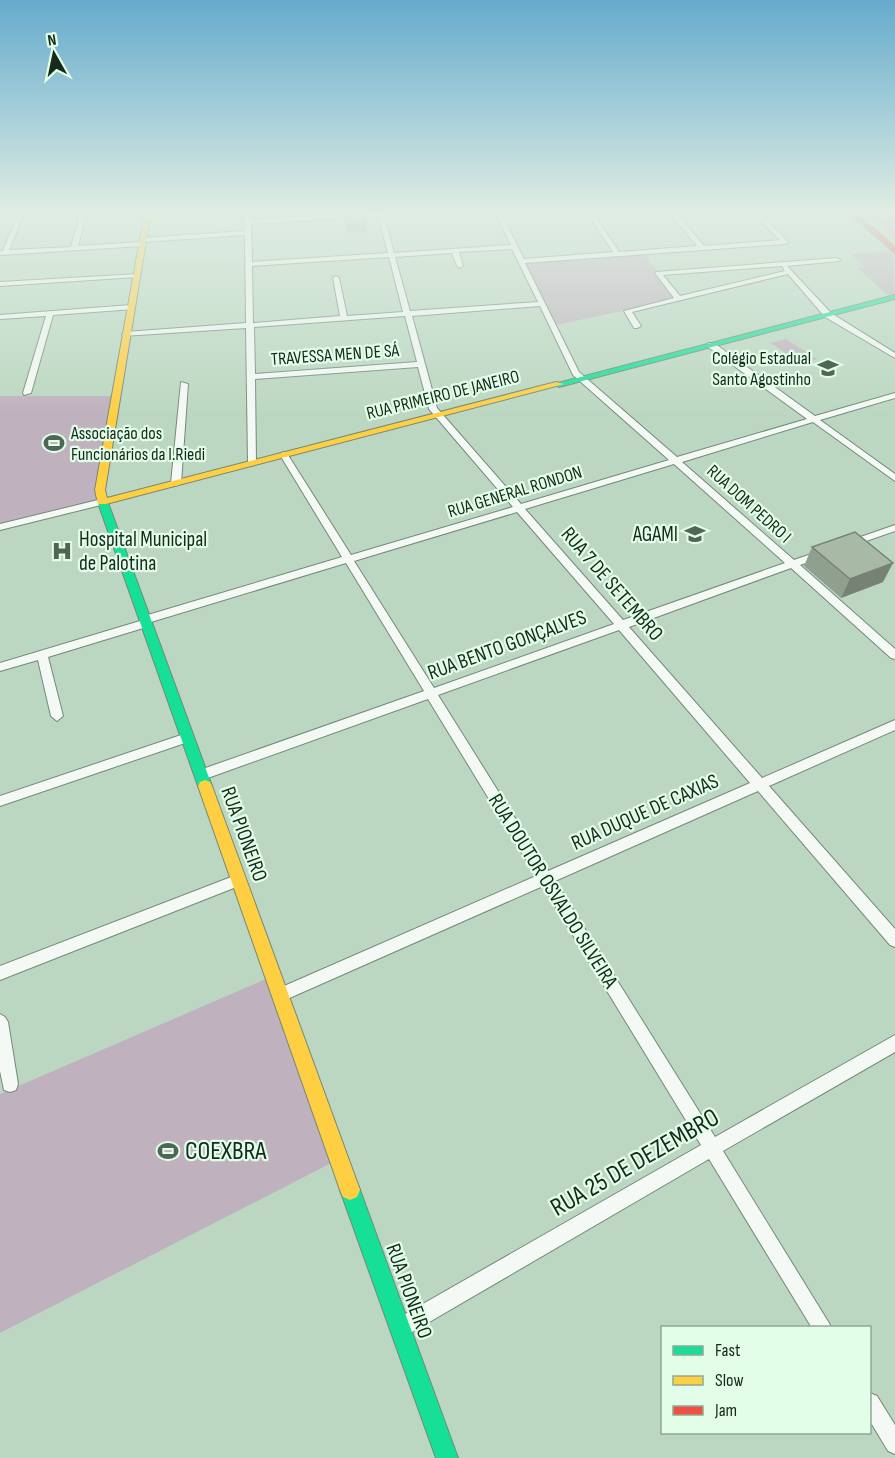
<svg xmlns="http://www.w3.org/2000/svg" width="895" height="1458" font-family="'Sofia Sans Condensed',sans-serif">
<rect width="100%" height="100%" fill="#bbd7c1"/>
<path fill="#bfb1be" d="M862,211H895V240Z
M893,251L895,295L890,297L857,268L864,267L851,254Z
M643,252L678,299L556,325L551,314L547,315L521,261Z
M786,339L817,359L801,364L771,343Z
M0,396H116L102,502L0,527Z
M273,976L339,1159L0,1333V1094Z"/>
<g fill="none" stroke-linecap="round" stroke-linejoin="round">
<g stroke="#738978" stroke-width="2">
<path id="street" d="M19,211H25L9,250L71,247L81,211H87L78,246L142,242L145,244L142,246L0,255V251H3Z
M245,211H251V220L377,211H428L384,215L394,253L511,245L494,211H500L524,259L613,252L586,211H592L619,252L697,246L668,211H675L704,246L780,240L751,211H799L762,215L787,241L788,242L785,244L525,263L579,372L677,457L807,419L708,347V343H714L815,416L895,393V398L820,420L895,474V481L813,422L682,462L794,560L817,552H825V556L800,565L895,649V659L891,658L791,568L629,627L762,778L895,720V730L769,786L895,929V947L890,945L758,791L555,881L715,1137L895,1035V1052L723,1151L832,1328H812L709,1159L407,1335L400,1337L393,1335L391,1328L393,1321L701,1145L543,886L285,1000L280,1002L275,1000L272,995L275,990L536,876L428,699L205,779H197L195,775L197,771L424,691L346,563L151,622L150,626L48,657L63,716L57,721L51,716L38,660L0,671V663L140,621L141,617L342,557L280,455L281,453L284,452L288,455L351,555L513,507L429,409L418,367L255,379L256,463L252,466L248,463L246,328L123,336L122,334L126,332L246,323L245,235L143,242L140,240L143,238L245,231ZM378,216L388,253L252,262L251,224ZM512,249L538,302L410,311L395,257L452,253L457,266L460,268L463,266L459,252ZM389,257L403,312L347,316L339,278L336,276L333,278L340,316L253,323L252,266ZM540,306L573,375L669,460L521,504L437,408L412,316ZM405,316L417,362L255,374L254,327ZM674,464L785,563L623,620L525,509ZM517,512L614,624L434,688L354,561ZM619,630L750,783L548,871L438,695Z
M837,258L840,260L839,261L787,266L831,313L895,353V358L825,317L788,274L632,312L641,326L637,328H634L624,311L674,298L655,273L656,272ZM782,266L785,271L680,296L663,275Z
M139,274V276L137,277L0,286V282Z
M131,305H134V309L53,315L31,393L24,395L23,393L46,316L0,319V315Z
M181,382L188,384L181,483L176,486L171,483Z
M102,499L105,500V504L0,530V524Z
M895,525V531L849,547L844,544L846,542Z
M187,733L191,735L193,738L191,741L0,806V796Z
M239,874L244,876L246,880L244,884L0,980V966Z
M0,1014L5,1017L8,1022L18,1084L16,1090L10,1092L4,1090L0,1071Z
M870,1393L877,1396L895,1425V1454L888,1451L870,1421Z"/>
</g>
<g stroke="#738978" stroke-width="2">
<path id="fast" d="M895,295V299L559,387L554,384Z
M102,497L107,500L212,786L210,790L205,792L200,790L198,786L97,500Z
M350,1180L357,1183L360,1190L458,1458H436L340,1190L343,1183Z"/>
</g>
<g stroke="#738978" stroke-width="2">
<path id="slow" d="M145,211H151L105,490L107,498L556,382L564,384L106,504H98L95,490Z
M205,780L210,782L212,786L360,1190L357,1197L350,1200L343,1197L340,1190L198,786L200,782Z"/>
</g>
<g stroke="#738978" stroke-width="2">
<path id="jam" d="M846,211H854L895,247V253Z"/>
</g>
<use href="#street" fill="#f5f9f6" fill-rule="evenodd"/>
<use href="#fast" fill="#16e098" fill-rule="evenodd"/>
<use href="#slow" fill="#ffcf43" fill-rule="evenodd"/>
<use href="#jam" fill="#f24e42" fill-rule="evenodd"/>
</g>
<path fill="#90a08f" d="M345,215L366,224L367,232L348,233Z
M812,547L883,582L841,598L804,566Z"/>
<path fill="#768274" d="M893,563L883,582L841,598L850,579Z"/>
<path fill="#a8baa6" stroke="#768274" stroke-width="1.5" d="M363,214L366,224L347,225L345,215Z
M855,532L893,563L850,579L812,547Z"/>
<linearGradient id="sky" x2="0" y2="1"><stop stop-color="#65abcd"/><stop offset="0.51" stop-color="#e0ede3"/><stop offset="1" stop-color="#e0ede3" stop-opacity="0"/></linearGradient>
<rect width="895" height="416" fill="url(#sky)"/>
<defs>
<g id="university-bare" transform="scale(1.62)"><path d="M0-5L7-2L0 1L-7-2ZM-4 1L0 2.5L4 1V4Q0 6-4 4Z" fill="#4e6754" stroke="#e3fee8" stroke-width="2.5" paint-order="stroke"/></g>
<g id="stadium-bare" transform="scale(1.62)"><path d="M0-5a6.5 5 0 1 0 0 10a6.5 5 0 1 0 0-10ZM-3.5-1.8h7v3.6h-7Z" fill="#4e6754" stroke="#e3fee8" stroke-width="2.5" paint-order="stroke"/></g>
<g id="school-bare" transform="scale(1.62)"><path d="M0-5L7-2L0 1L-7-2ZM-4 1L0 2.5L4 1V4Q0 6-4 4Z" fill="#4e6754" stroke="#e3fee8" stroke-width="2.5" paint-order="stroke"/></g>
<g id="hospital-bare" transform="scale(1.62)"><path d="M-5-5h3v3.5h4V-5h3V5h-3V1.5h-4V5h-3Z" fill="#4e6754" stroke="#e3fee8" stroke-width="2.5" paint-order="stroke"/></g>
</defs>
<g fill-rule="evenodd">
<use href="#university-bare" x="828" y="368"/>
<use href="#stadium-bare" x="54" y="443"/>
<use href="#school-bare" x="695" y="534"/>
<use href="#hospital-bare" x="62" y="551"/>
<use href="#stadium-bare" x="168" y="1151"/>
</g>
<g text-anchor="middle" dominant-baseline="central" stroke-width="4.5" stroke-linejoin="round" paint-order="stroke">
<g font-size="18" fill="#142a1a" stroke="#e3fee8">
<text transform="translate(335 355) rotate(-4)">TRAVESSA MEN DE SÁ</text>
<text transform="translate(443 395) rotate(-14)">RUA PRIMEIRO DE JANEIRO</text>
<text transform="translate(515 492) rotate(-17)">RUA GENERAL RONDON</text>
<text transform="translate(749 504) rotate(42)">RUA DOM PEDRO I</text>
</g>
<g font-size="18" fill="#142a1a" stroke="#e3fee8" text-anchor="end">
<text x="811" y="358">Colégio Estadual<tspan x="811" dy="21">Santo Agostinho</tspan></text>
<text x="71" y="433" text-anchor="start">Associação dos<tspan x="71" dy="21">Funcionários da I.Riedi</tspan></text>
</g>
<g font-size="21" fill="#142a1a" stroke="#e3fee8" text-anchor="end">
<text x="678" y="534">AGAMI</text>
<text x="79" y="539" text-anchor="start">Hospital Municipal<tspan x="79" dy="24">de Palotina</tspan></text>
</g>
<g font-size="21" fill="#142a1a" stroke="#e3fee8">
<text transform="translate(612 584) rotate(49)">RUA 7 DE SETEMBRO</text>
<text transform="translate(507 645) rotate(-20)">RUA BENTO GONÇALVES</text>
<text transform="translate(645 812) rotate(-24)">RUA DUQUE DE CAXIAS</text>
<text transform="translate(244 834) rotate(70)">RUA PIONEIRO</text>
<text transform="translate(553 891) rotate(58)">RUA DOUTOR OSVALDO SILVEIRA</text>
<text transform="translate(409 1291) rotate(70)">RUA PIONEIRO</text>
</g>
<g font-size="26" fill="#142a1a" stroke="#e3fee8" text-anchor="start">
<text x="185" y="1151">COEXBRA</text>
</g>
<g font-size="26" fill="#142a1a" stroke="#e3fee8">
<text transform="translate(635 1163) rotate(-30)">RUA 25 DE DEZEMBRO</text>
</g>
</g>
<rect x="661" y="1326" width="210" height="108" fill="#e3fee8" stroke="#90a996" stroke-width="1.5"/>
<rect x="673" y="1346" width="30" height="9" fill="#16e098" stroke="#90a996" stroke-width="1.5"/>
<text x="715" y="1356" font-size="18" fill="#142a1a">Fast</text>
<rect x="673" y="1376" width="30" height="9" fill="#ffcf43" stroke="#90a996" stroke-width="1.5"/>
<text x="715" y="1386" font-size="18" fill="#142a1a">Slow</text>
<rect x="673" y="1406" width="30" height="9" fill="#f24e42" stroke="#90a996" stroke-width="1.5"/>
<text x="715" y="1416" font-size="18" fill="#142a1a">Jam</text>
<g transform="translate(54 54) rotate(351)" stroke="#e3fee8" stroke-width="4.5" paint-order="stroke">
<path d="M0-4.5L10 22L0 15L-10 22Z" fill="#142a1a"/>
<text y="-9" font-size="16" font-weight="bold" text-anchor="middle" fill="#142a1a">N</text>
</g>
</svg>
